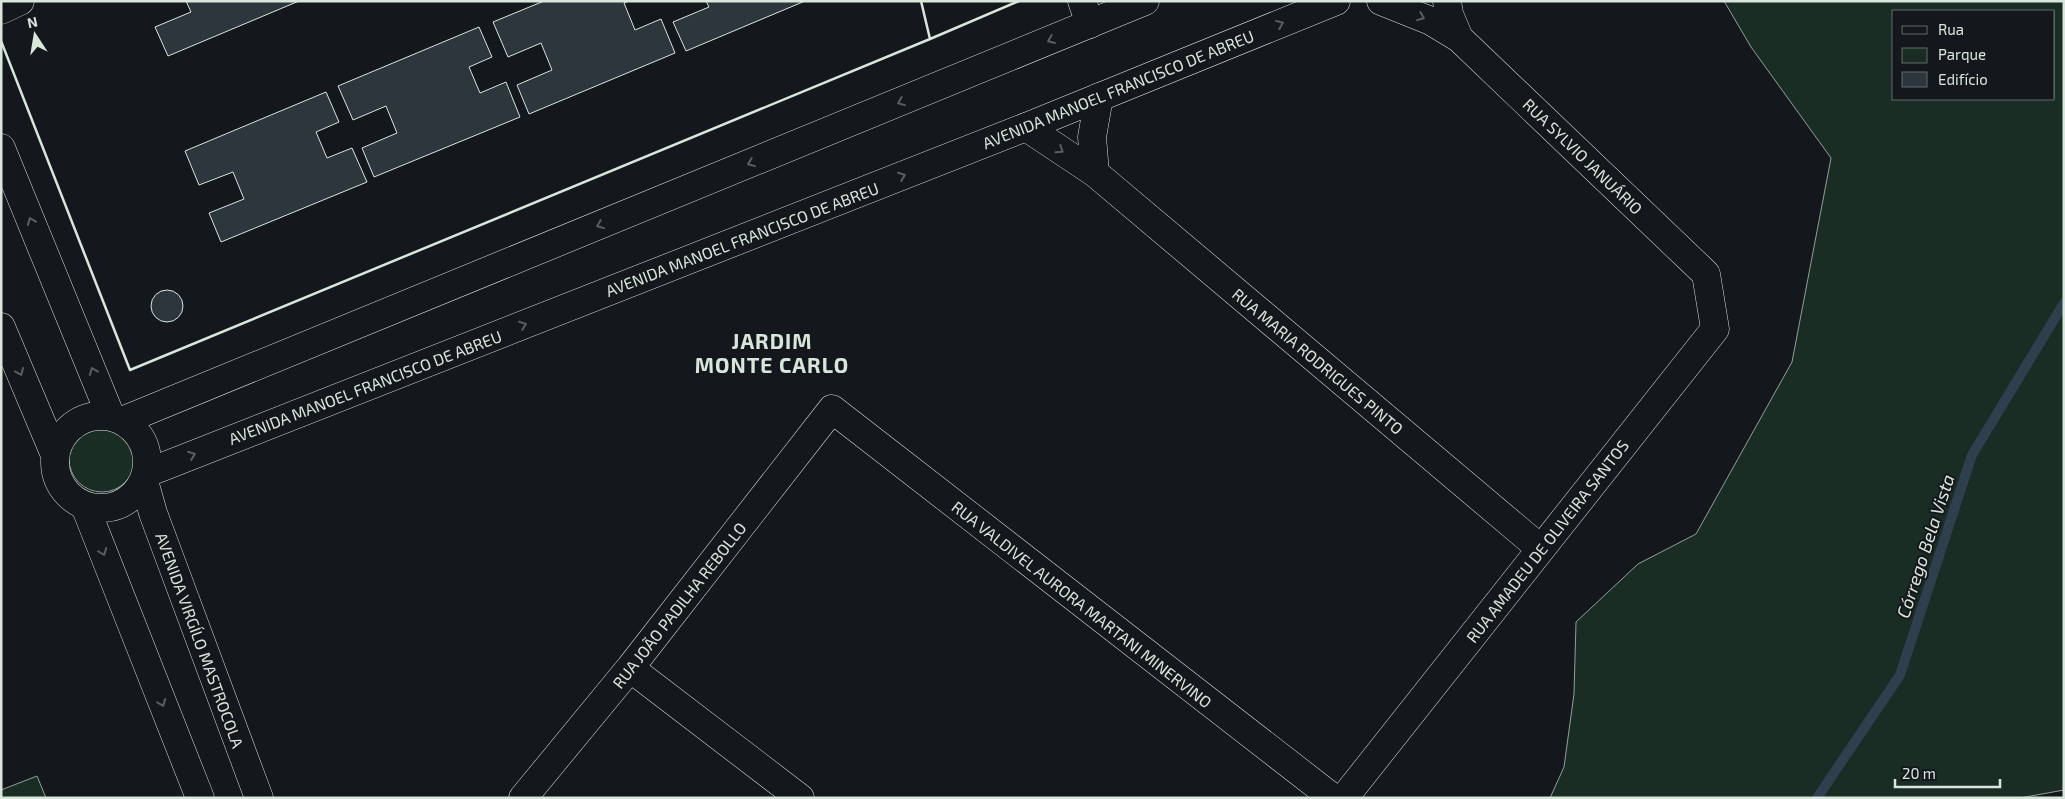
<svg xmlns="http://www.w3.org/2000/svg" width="2065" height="799" font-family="'Exo 2',sans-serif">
<rect width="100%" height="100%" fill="#14181c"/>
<path fill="#1a2d24" stroke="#939e99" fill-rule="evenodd" d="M1724,1H2064V790L2020,798H1550L1564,767L1574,694L1576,622L1638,564L1696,534L1792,362L1831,158L1751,47ZM1894,11H2054V99H1894Z
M69 459a33 33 0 1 1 66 0a33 33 0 1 1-66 0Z
M37,776L46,798H1V790Z"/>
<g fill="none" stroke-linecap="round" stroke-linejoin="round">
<path stroke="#2f3f4d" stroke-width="10" d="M1817,798L1900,675L1972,455L2064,303"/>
</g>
<path fill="#2c363c" stroke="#d8e6dc" d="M186,1H299L168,56L155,27L191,12Z
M544,1H629L624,3L635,30L661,19L675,53L529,114L517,85L552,70L541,43L508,57L493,22Z
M706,1H805L686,51L673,22L709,7Z
M479,27L492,57L469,67L480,93L506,82L520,117L374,177L362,148L397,133L386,106L353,120L338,86Z
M326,92L339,122L316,132L327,158L352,148L367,182L221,242L209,213L244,199L233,172L199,185L185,151Z
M151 306a16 16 0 1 1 32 0a16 16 0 1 1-32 0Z"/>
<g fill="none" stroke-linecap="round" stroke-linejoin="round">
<g stroke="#d8e6dc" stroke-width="29">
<path id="minor" d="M1082,1L1090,24
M1447,1L1449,14L1459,38
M1,10L20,1
M1026,127L1095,173L1541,549
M1095,173L1092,137L1099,97
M144,481L153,513L259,798
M85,506L200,798
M630,668L800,798
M523,798L630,668L832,409L1333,798
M1344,798L1715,329L1706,274L1459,38L1431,21L1381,1"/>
</g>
<g stroke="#d8e6dc" stroke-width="29">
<path id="major" d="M1,148L111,417
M1,327L55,455
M55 462a46 46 0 1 1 92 0a46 46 0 1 1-92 0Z
M122,421L1145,1
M147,473L1026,127L1336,1"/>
</g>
<use href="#minor" stroke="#14181c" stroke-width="28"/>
<use href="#major" stroke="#14181c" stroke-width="28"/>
<path stroke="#d8e6dc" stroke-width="2.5" d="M930,39L1019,1
M1,41L130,370L930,39L921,1"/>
</g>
<defs><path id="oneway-chevron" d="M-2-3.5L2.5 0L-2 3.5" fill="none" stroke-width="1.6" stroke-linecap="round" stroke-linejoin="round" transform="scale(1.25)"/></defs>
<g stroke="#59605f">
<use href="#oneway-chevron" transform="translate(1421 17) rotate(22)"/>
<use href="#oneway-chevron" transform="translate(1280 24) rotate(-22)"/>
<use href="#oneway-chevron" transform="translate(1051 40) rotate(157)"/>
<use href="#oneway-chevron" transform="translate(901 102) rotate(158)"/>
<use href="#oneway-chevron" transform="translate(1060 150) rotate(33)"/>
<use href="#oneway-chevron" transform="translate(751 163) rotate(158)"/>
<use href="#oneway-chevron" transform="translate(902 176) rotate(-21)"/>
<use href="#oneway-chevron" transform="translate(31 221) rotate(-112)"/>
<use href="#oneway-chevron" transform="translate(600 225) rotate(158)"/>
<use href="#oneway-chevron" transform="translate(523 325) rotate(-21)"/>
<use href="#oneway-chevron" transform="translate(93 371) rotate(-112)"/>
<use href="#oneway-chevron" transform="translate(20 372) rotate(67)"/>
<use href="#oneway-chevron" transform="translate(192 455) rotate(-21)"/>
<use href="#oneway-chevron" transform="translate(103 552) rotate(69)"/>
<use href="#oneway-chevron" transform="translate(162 703) rotate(69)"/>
</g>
<g text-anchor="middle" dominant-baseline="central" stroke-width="4" stroke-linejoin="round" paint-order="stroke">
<g font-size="16" fill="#d8e6dc" stroke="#14181c">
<text transform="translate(1118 89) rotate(-22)">AVENIDA MANOEL FRANCISCO DE ABREU</text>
<text transform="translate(1583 156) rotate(44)">RUA SYLVIO JANUÁRIO</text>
<text transform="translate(742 239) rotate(-21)">AVENIDA MANOEL FRANCISCO DE ABREU</text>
<text transform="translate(1318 361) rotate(40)">RUA MARIA RODRIGUES PINTO</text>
<text transform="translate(365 387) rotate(-21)">AVENIDA MANOEL FRANCISCO DE ABREU</text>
<text transform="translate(1547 541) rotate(-52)">RUA AMADEU DE OLIVEIRA SANTOS</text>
<text transform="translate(1082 604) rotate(38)">RUA VALDIVEL AURORA MARTANI MINERVINO</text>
<text transform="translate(679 605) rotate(-52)">RUA JOÃO PADILHA REBOLLO</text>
<text transform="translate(200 640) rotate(70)">AVENIDA VIRGÍLO MASTROCOLA</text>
</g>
<g font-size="18" font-style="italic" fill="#d8e6dc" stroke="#14181c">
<text transform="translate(1925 546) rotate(-72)">Córrego Bela Vista</text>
</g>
<g font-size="21" font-weight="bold" letter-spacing="1" fill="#d8e6dc" stroke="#14181c">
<text x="772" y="340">JARDIM<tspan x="772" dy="24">MONTE CARLO</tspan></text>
</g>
</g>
<rect width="2065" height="799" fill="none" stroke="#d8e6dc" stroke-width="5"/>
<rect x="1892" y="10" width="162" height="90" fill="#14181c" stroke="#626a69"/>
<rect x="1902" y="26" width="25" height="8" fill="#14181c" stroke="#626a69"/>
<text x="1938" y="35" font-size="15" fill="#d8e6dc">Rua</text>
<rect x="1902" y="48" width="25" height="15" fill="#1a2d24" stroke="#626a69"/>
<text x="1938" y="60" font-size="15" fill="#d8e6dc">Parque</text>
<rect x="1902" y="72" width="25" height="15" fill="#2c363c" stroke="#626a69"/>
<text x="1938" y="85" font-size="15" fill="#d8e6dc">Edifício</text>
<g transform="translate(35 35) rotate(348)" stroke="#14181c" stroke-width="4" paint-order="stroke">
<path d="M0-4L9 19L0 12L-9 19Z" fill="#d8e6dc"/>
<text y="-8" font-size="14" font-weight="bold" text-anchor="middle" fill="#d8e6dc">N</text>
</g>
<path d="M1895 779v8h105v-8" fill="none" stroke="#d8e6dc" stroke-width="2.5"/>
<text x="1902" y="779" font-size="15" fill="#d8e6dc" stroke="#14181c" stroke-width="4" paint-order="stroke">20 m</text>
</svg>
